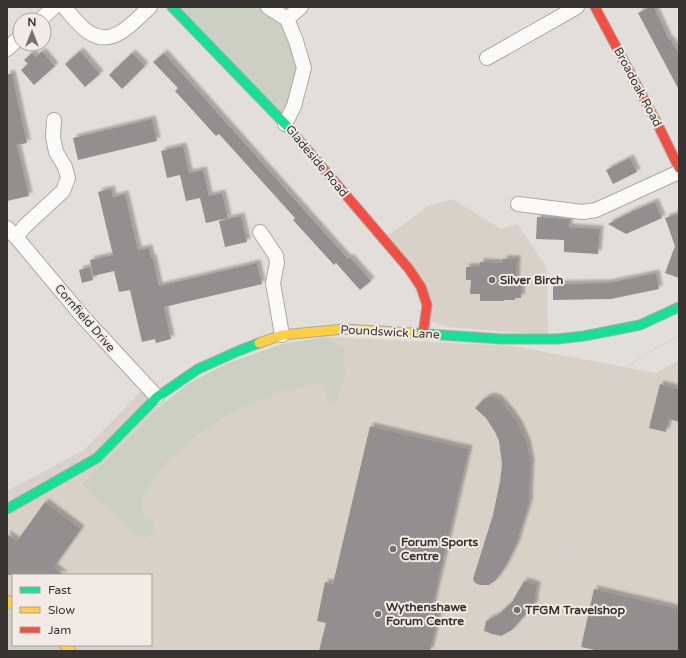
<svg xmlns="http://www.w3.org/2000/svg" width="686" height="658" font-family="'Varela Round',sans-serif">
<defs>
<filter id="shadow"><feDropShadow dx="3.5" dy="-3.5" stdDeviation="1" flood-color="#0004"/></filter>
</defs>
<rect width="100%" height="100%" fill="#e2deda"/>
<path fill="#d9d0c8" d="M452,199L501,229L518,224L547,268L548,335L450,327L425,320L427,305L383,239L430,205Z
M325,337L513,346L656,373L679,360V651H71L64,645H151V575H13V605L7,600V491L84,450L146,386L158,408Z"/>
<path fill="#cbd0c3" d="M173,7H268L287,19L304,68L285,124Z
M325,337L344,347L345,375L336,403H329L323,382L282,391L236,410L191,440L162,466L141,499L144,517L154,522L153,533L145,538L136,536L82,484L121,447L158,408L188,384L226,364L282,344Z
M7,600L13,605V645H64L71,651H7Z"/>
<path fill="#938f8e" filter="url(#shadow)" d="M650,7H654L669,40H671L679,54V90L638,13Z
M42,51L55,66L34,85L21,70L28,64L24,60L32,53L36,57Z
M80,51L100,74L85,87L65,64Z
M132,53L145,66L122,89L109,75Z
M164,53L348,259L350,257L371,281L360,290L336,263L334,265L293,220L295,218L219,134L216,136L175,91L178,88L153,62Z
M7,74H12L27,143L17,145L29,196L7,201Z
M152,119L157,141L78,160L73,138Z
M183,146L189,173L203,170L209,196L222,193L228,218L206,223L200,198L186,201L180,175L167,178L161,151Z
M630,158L637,172L613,184L606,170Z
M111,189L113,197L125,194L138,250L149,248L151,258H153L159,286L257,263L262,284L164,307L171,339L156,343L155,339L142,342L130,290L119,292L114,271L93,276L90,260L113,255L98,192Z
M655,202L662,218L626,234L608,224L633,211Z
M679,213V278L665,273L675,246L665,218Z
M241,216L247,242L225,247L219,221Z
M537,217L570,219L569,227L600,229L598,254L564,252V240L536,239Z
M503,259H517L516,283H522L521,298H515V300H504V301H480V294H470L471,280H466V267H480V262L503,263Z
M90,267L93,280L82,283L79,270Z
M656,273L659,289L611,299L553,300V284L608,283Z
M660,384L679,389V422L669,419L666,432L649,428Z
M491,396L499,399L511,413L519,425L527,443L531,463L530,472L529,503L516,545L505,567L496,580L489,585H480L475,583L473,579L493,515L500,481L502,464L499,441L495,432L486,418L475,408L484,399Z
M370,426L469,449L432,607L440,608L430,651H319L326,623L317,621L325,582L333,584Z
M45,502L81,529L54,567L64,575H7V534L17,541Z
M524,581L537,585L534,605L512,630L501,636L492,634L484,631L486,621L498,615L512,602Z
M594,589L679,609V651H600L581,647Z"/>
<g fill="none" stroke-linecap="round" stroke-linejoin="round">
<g stroke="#aca9a6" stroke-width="16">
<path id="street" d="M64,7C71,15 81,28 90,33C114,48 134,21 150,7
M268,7L287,19L296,41L304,68L294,106L285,124
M287,19L301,7
M40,20L54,7
M7,49L20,37
M487,58L577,7
M54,120L53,137L56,152L65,167L68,178L63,191L25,226L16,237L83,317L157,397
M518,204L583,212L596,210L679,172
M7,228L16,237
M260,232L276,256L277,263L273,283L282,335"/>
</g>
<g stroke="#aca9a6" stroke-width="11">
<path id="fast" d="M172,7L285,124L305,147
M413,333L501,339H557L584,336L640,325L679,307
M7,509L97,458L157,397L198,369L238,351L259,343"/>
</g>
<g stroke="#aca9a6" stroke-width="11">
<path id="slow" d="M259,343L282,335L344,329L413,333
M7,600L13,605
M64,645L71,651"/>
</g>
<g stroke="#aca9a6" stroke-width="11">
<path id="jam" d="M595,7L659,127L679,168
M305,147L409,269L421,287L427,305L423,334"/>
</g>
<use href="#street" stroke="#fbfaf9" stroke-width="14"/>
<use href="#fast" stroke="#16e098" stroke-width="9"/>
<use href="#slow" stroke="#ffcf43" stroke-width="9"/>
<use href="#jam" stroke="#f24e42" stroke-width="9"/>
<path stroke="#d4d2d1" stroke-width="1" d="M542,651L597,414C602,402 607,389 616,379C632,359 657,348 679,336"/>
</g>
<g fill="#73706c" stroke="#f3ebe3" stroke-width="1.5">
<circle cx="492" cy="280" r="4"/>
<circle cx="393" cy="549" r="4"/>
<circle cx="517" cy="610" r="4"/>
<circle cx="378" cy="614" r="4"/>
</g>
<g text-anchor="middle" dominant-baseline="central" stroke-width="4" stroke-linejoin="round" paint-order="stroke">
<g font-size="12" fill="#373431" stroke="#f3ebe3">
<text transform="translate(638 87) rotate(62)">Broadoak Road</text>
<text transform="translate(317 161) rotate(50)">Gladeside Road</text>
<text transform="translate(85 318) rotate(49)">Cornfield Drive</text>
<text transform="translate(390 332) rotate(3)">Poundswick Lane</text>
</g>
<g font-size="12" font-weight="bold" fill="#373431" stroke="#f3ebe3" text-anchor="start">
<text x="500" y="280">Silver Birch</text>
<text x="401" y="542">Forum Sports<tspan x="401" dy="14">Centre</tspan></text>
<text x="386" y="607">Wythenshawe<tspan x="386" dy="14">Forum Centre</tspan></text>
<text x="525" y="610">TFGM Travelshop</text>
</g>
</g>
<rect width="686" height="658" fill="none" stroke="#373431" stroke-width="16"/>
<rect x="12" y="574" width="140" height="72" fill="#f3ebe3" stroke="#a8a29c"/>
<rect x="20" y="587" width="20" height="6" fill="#16e098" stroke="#a8a29c"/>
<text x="48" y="594" font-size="12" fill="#373431">Fast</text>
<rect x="20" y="607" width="20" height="6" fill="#ffcf43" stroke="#a8a29c"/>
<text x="48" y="614" font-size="12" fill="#373431">Slow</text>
<rect x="20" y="627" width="20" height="6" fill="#f24e42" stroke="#a8a29c"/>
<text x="48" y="634" font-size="12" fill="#373431">Jam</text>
<g transform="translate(32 32)"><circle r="19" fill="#f3ebe3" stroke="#a8a29c"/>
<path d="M0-3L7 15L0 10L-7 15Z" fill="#73706c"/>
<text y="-6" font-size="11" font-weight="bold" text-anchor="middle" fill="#373431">N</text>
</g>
</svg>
